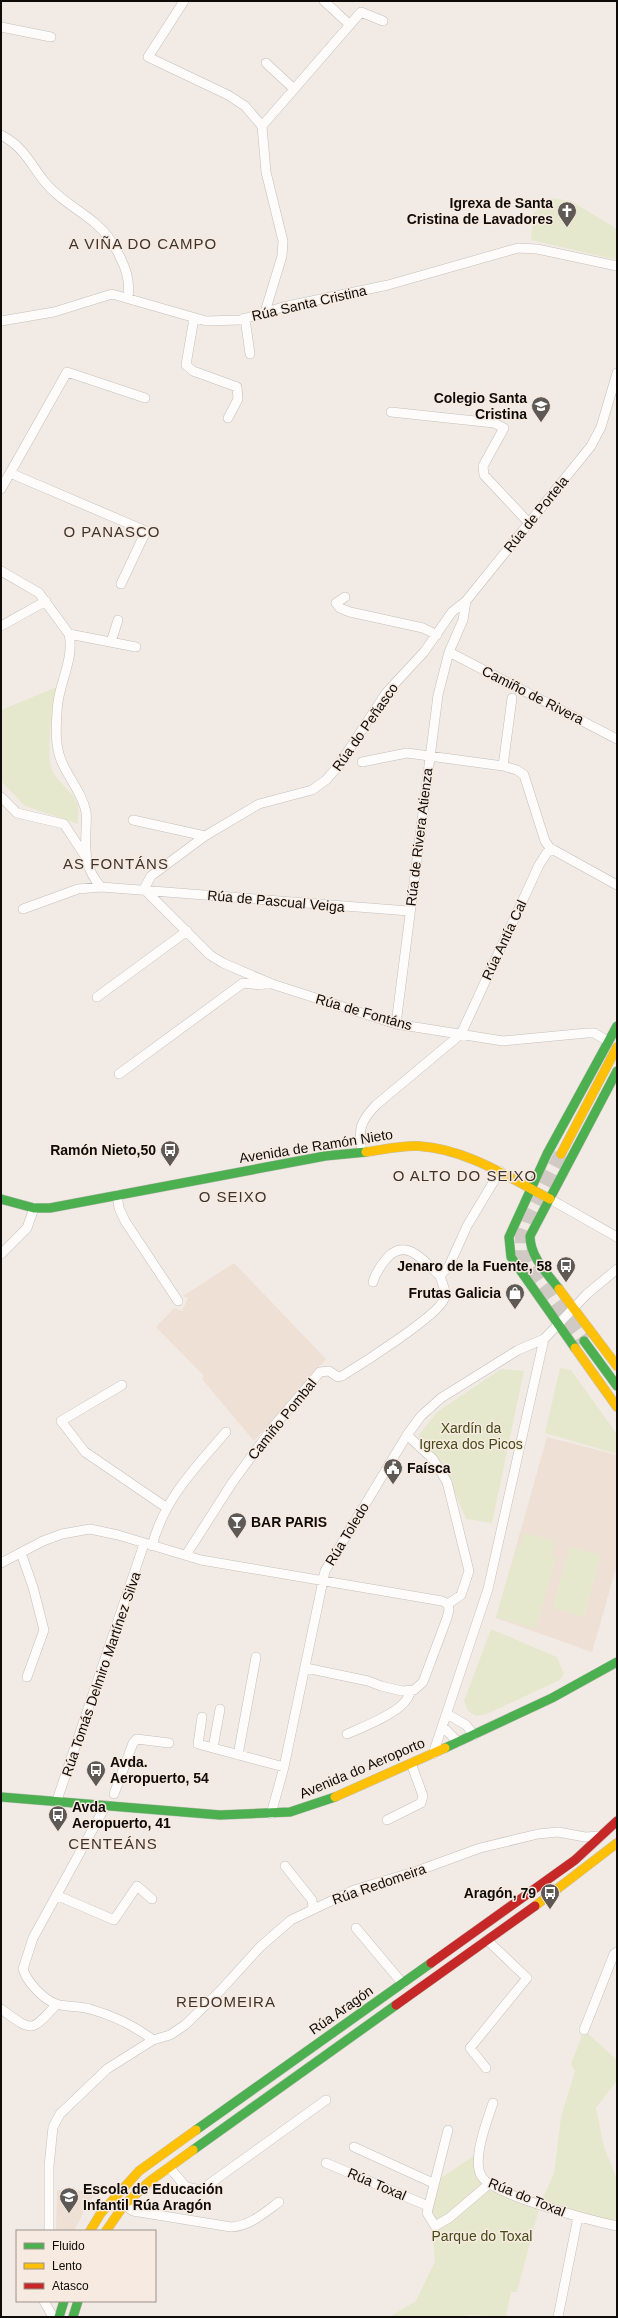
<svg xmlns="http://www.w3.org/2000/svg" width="618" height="2318" font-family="Helvetica,sans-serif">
<rect width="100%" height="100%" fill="#f2ebe5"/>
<path fill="#eee0d5" d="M234,1263L326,1359L254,1441L202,1379L204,1376L156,1327L174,1308L182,1311L188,1298L183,1296Z
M547,1437L617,1455V1565L592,1652L496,1618Z
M57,2190L97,2191L86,2207L74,2231H56Z"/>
<path fill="#e6e8ce" d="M551,198L571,201L617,229V260L531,240L533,214Z
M57,687C52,705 47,749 51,767C55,782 73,790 78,805C79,810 78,818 78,824L25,806L1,781V710Z
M560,1368L571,1370L617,1434V1454L545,1433Z
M501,1369L524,1371L492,1523L466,1519L443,1465L418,1436L437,1412Z
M524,1533L555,1541L551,1556L556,1558L536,1629L496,1617L517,1546H520Z
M570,1547L601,1555L584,1617L553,1608Z
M491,1629L557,1657L564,1674L560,1680L487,1714L476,1716L468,1711L464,1701Z
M584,2030L617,2060V2081L596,2108L604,2147L617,2179V2226L540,2205L517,2292H511L506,2317L472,2315L451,2317H389L416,2301L435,2261L433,2239L435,2226L427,2213L433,2183L478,2153L481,2177L540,2205L554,2173L561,2117L575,2071L571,2064Z"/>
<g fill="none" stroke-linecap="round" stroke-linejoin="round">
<path stroke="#d0c9c4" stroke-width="14" stroke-dasharray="14 7" stroke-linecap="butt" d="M561,1154L528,1219L522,1237V1252L530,1267L584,1341"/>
<g stroke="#c4beba" stroke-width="10">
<path id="street" d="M184,1L148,57L228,95L245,106L262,126L266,172L283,241L282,256L265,312
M324,1L350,25
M1,27L51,37
M266,63L294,89
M262,126L361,12L383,21
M1,135C24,147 29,162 44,181C58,199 80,210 96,224C107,233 115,246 121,259C127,271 130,284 128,297
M194,318L186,365L193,371L237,387L238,399L228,418
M245,318L250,354
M1,321L54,312L112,294L206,321L240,320L283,307L388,285L518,248L537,249L617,266
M391,412L494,423L504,428L483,466L484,475L529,523
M10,473L146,531L121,584
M1,489L67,372L145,398
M1,571L39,593L69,634C75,660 57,686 57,712C56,727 55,745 61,760C68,778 82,792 86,812C87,817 86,824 86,830C85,853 85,869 101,887
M345,597L336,603L340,608L350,612L423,628L437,635
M1,626L46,601
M69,634L136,647
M111,642L118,620
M449,652L617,739
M362,762L407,753L503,766L517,770L524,775L545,841L550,848L617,885
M503,766L512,698
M1,797L17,813L64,824L85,856
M133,820L205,836
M144,889L210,955L223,963L272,984L396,1024L503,1041L587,1033H594L608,1041
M144,889L151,876L205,836L259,804L312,790L326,780L339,765L386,693L424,652L452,612L466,601
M23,909L78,889L101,887L409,911
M97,997L187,931
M396,1024L438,695L449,652L463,620L466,601L591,446L601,427L617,373
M119,1074L243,983L261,985L268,982
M362,1152C358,1129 360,1122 376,1105L461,1034L539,865L550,848
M117,1195L119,1208L125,1221L178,1301
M550,1199L617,1237
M1,1254L27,1228L34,1208
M373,1282C376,1272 380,1266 387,1258C406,1237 424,1261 440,1276
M122,1385L61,1421L85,1452L167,1508
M407,1435L433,1459L447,1482L469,1571L461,1595L448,1604
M152,1546C164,1499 195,1468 226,1432
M21,1553L33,1587L44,1630L27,1677
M186,1555L232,1483L273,1427L320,1372L329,1371L338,1377L342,1376C360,1365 439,1315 444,1299C447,1292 442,1283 440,1276L449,1266L467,1226L500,1171
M1,1563L43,1541L62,1534L90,1529L118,1535L201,1560L442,1601L448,1604
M306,1668L368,1681L381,1686L402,1691L414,1690L423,1682L447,1618L449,1610L448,1604
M447,1714L466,1725L474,1735
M202,1717L198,1744L284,1767
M442,1726L458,1742
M347,1734C363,1727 409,1710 410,1691
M213,1748L220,1709
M433,1754L488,1589L544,1339
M238,1755L256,1657
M114,1794L133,1743L137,1739L169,1743
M56,1803L144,1544
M106,1805L33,1938L23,1969C27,1982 43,1999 56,2004C66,2007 79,2006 90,2009C111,2015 135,2026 153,2040
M271,1814L284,1767L325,1571L407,1435L421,1416L441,1398L518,1350L544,1339L587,1294L617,1269
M387,1820L421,1803L423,1796L411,1763
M285,1866L312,1900L313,1908
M56,1895L114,1920L137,1886L152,1899
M356,1928L403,1984
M1,2009C33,2032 30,2033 57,2004
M584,2030L614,1954L617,1952
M486,2068L470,2048L527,1978L487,1940
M493,2103C487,2121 471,2161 482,2177C493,2195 593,2221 617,2226
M448,2130L427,2213L435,2226L449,2218L489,2184
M354,2147L433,2183
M326,2163L428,2206
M169,2167L186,2187L201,2190L326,2100
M124,2205L133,2211L231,2227C250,2226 264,2213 279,2202
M49,2231V2166L53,2127L60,2114L107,2069L153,2040L170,2035L185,2025L220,1991L260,1947L291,1920L354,1890L417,1871L480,1848L538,1834L558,1832L585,1837L601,1836
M44,2301L53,2317
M558,2317L578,2217"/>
</g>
<g stroke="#c4beba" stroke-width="10">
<path id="fast" d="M1,1199L34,1208H50L325,1156L366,1152
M559,1289C547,1273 530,1257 530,1236L617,1071
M584,1341L617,1386
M575,1348L511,1257L509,1237L547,1154L617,1026
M445,1748L552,1698L617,1662
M1,1797L220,1815L290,1812L335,1797
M196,2130L431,1963
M193,2150L396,2005
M59,2317L64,2301
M73,2317L78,2301"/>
</g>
<g stroke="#c4beba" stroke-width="10">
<path id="slow" d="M366,1152C382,1150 401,1145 418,1146C467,1149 508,1177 550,1199
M561,1154L617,1047
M559,1289L617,1366
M575,1348L617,1407
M335,1797L445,1748
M535,1906L617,1843
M90,2231L101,2213L139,2171L196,2130
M106,2231L124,2205L150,2181L193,2150"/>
</g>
<g stroke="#c4beba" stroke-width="10">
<path id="jam" d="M431,1963L575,1860L617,1821
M396,2005L535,1906"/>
</g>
<use href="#street" stroke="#fdfcfb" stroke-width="9"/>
<use href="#fast" stroke="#4caf50" stroke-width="9"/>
<use href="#slow" stroke="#ffc107" stroke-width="9"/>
<use href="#jam" stroke="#c62828" stroke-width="9"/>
</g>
<defs>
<g id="church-pin" transform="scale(1)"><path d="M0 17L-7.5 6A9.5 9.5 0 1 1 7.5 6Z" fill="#5e5955" stroke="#f7eae0"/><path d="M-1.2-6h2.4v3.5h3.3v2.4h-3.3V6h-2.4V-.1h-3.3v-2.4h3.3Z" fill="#fff"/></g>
<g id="school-pin" transform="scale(1)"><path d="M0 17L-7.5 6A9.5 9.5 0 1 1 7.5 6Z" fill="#5e5955" stroke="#f7eae0"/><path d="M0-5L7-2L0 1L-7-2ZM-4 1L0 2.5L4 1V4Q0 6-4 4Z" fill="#fff"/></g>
<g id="bus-pin" transform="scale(1)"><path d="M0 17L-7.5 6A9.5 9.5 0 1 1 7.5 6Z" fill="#5e5955" stroke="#f7eae0"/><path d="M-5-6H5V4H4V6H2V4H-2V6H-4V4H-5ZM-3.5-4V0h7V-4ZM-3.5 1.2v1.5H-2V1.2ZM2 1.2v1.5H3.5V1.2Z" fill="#fff"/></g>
<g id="shop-pin" transform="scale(1)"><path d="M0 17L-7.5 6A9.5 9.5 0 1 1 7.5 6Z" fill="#5e5955" stroke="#f7eae0"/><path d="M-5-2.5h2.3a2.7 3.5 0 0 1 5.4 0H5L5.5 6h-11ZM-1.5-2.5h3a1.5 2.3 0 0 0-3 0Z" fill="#fff"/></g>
<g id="civic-pin" transform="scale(1)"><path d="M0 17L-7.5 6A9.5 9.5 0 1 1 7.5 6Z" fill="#5e5955" stroke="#f7eae0"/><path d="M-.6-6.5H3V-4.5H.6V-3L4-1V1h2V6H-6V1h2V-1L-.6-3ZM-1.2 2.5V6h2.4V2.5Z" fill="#fff"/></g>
<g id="bar-pin" transform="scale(1)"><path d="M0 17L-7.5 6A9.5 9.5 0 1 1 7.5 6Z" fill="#5e5955" stroke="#f7eae0"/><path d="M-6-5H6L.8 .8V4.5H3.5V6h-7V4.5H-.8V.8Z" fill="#fff"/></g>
</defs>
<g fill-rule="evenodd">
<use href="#church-pin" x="567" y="211"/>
<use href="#school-pin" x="541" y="406"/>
<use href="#bus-pin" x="170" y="1150"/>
<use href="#bus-pin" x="566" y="1266"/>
<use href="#shop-pin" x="515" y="1293"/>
<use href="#civic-pin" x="393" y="1468"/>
<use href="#bar-pin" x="237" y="1522"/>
<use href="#bus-pin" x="96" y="1770"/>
<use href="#bus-pin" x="58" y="1815"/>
<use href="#bus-pin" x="550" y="1893"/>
<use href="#school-pin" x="69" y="2197"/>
</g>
<g text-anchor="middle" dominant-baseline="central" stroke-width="3" stroke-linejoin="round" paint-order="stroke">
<g font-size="14" font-weight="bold" fill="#0f0b08" stroke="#f7eae0" text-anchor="end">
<text x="553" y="203">Igrexa de Santa<tspan x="553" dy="16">Cristina de Lavadores</tspan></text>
<text x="527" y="398">Colegio Santa<tspan x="527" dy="16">Cristina</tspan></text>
<text x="156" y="1150">Ramón Nieto,50</text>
<text x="552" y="1266">Jenaro de la Fuente, 58</text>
<text x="501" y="1293">Frutas Galicia</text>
<text x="407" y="1468" text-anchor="start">Faísca</text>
<text x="251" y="1522" text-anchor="start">BAR PARIS</text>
<text x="110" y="1762" text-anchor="start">Avda.<tspan x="110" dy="16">Aeropuerto, 54</tspan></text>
<text x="72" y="1807" text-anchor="start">Avda<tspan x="72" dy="16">Aeropuerto, 41</tspan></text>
<text x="536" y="1893">Aragón, 79</text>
<text x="83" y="2189" text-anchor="start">Escola de Educación<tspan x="83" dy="16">Infantil Rúa Aragón</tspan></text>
</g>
<g font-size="14" fill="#0f0b08" stroke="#f7eae0">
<text transform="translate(309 303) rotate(-13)">Rúa Santa Cristina</text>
<text transform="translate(536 514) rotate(-51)">Rúa de Portela</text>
<text transform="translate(533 695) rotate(27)">Camiño de Rivera</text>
<text transform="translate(365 727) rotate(-55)">Rúa do Peñasco</text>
<text transform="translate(419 837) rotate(-83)">Rúa de Rivera Atienza</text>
<text transform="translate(276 901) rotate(5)">Rúa de Pascual Veiga</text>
<text transform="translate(504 940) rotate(-65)">Rúa Antía Cal</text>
<text transform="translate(364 1012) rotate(16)">Rúa de Fontáns</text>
<text transform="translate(316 1146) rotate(-9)">Avenida de Ramón Nieto</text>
<text transform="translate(282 1419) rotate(-51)">Camiño Pombal</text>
<text transform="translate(347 1534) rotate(-59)">Rúa Toledo</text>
<text transform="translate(101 1674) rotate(-71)">Rúa Tomás Delmiro Martínez Silva</text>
<text transform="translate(362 1768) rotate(-23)">Avenida do Aeroporto</text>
<text transform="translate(379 1884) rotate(-19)">Rúa Redomeira</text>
<text transform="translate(341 2010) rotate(-35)">Rúa Aragón</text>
<text transform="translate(377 2184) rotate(23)">Rúa Toxal</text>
<text transform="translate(527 2197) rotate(22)">Rúa do Toxal</text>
</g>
<g font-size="14" fill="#444b17" stroke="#f7eae0">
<text x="471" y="1428">Xardín da<tspan x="471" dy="16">Igrexa dos Picos</tspan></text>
<text x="482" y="2236">Parque do Toxal</text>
</g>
<g font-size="15" letter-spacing="1" fill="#3e342d" stroke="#f7eae0">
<text x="143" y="243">A VIÑA DO CAMPO</text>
<text x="112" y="531">O PANASCO</text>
<text x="116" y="863">AS FONTÁNS</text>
<text x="465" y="1175">O ALTO DO SEIXO</text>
<text x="233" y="1196">O SEIXO</text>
<text x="113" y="1843">CENTEÁNS</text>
<text x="226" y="2001">REDOMEIRA</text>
</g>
</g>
<rect width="618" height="2318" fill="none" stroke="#0f0b08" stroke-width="4"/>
<rect x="16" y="2230" width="140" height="72" fill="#f7eae0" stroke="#9a918a"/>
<rect x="24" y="2243" width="20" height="6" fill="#4caf50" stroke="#9a918a"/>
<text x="52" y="2250" font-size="12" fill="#0f0b08">Fluido</text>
<rect x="24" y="2263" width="20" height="6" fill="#ffc107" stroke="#9a918a"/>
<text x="52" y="2270" font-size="12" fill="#0f0b08">Lento</text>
<rect x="24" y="2283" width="20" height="6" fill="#c62828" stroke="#9a918a"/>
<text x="52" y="2290" font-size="12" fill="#0f0b08">Atasco</text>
</svg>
